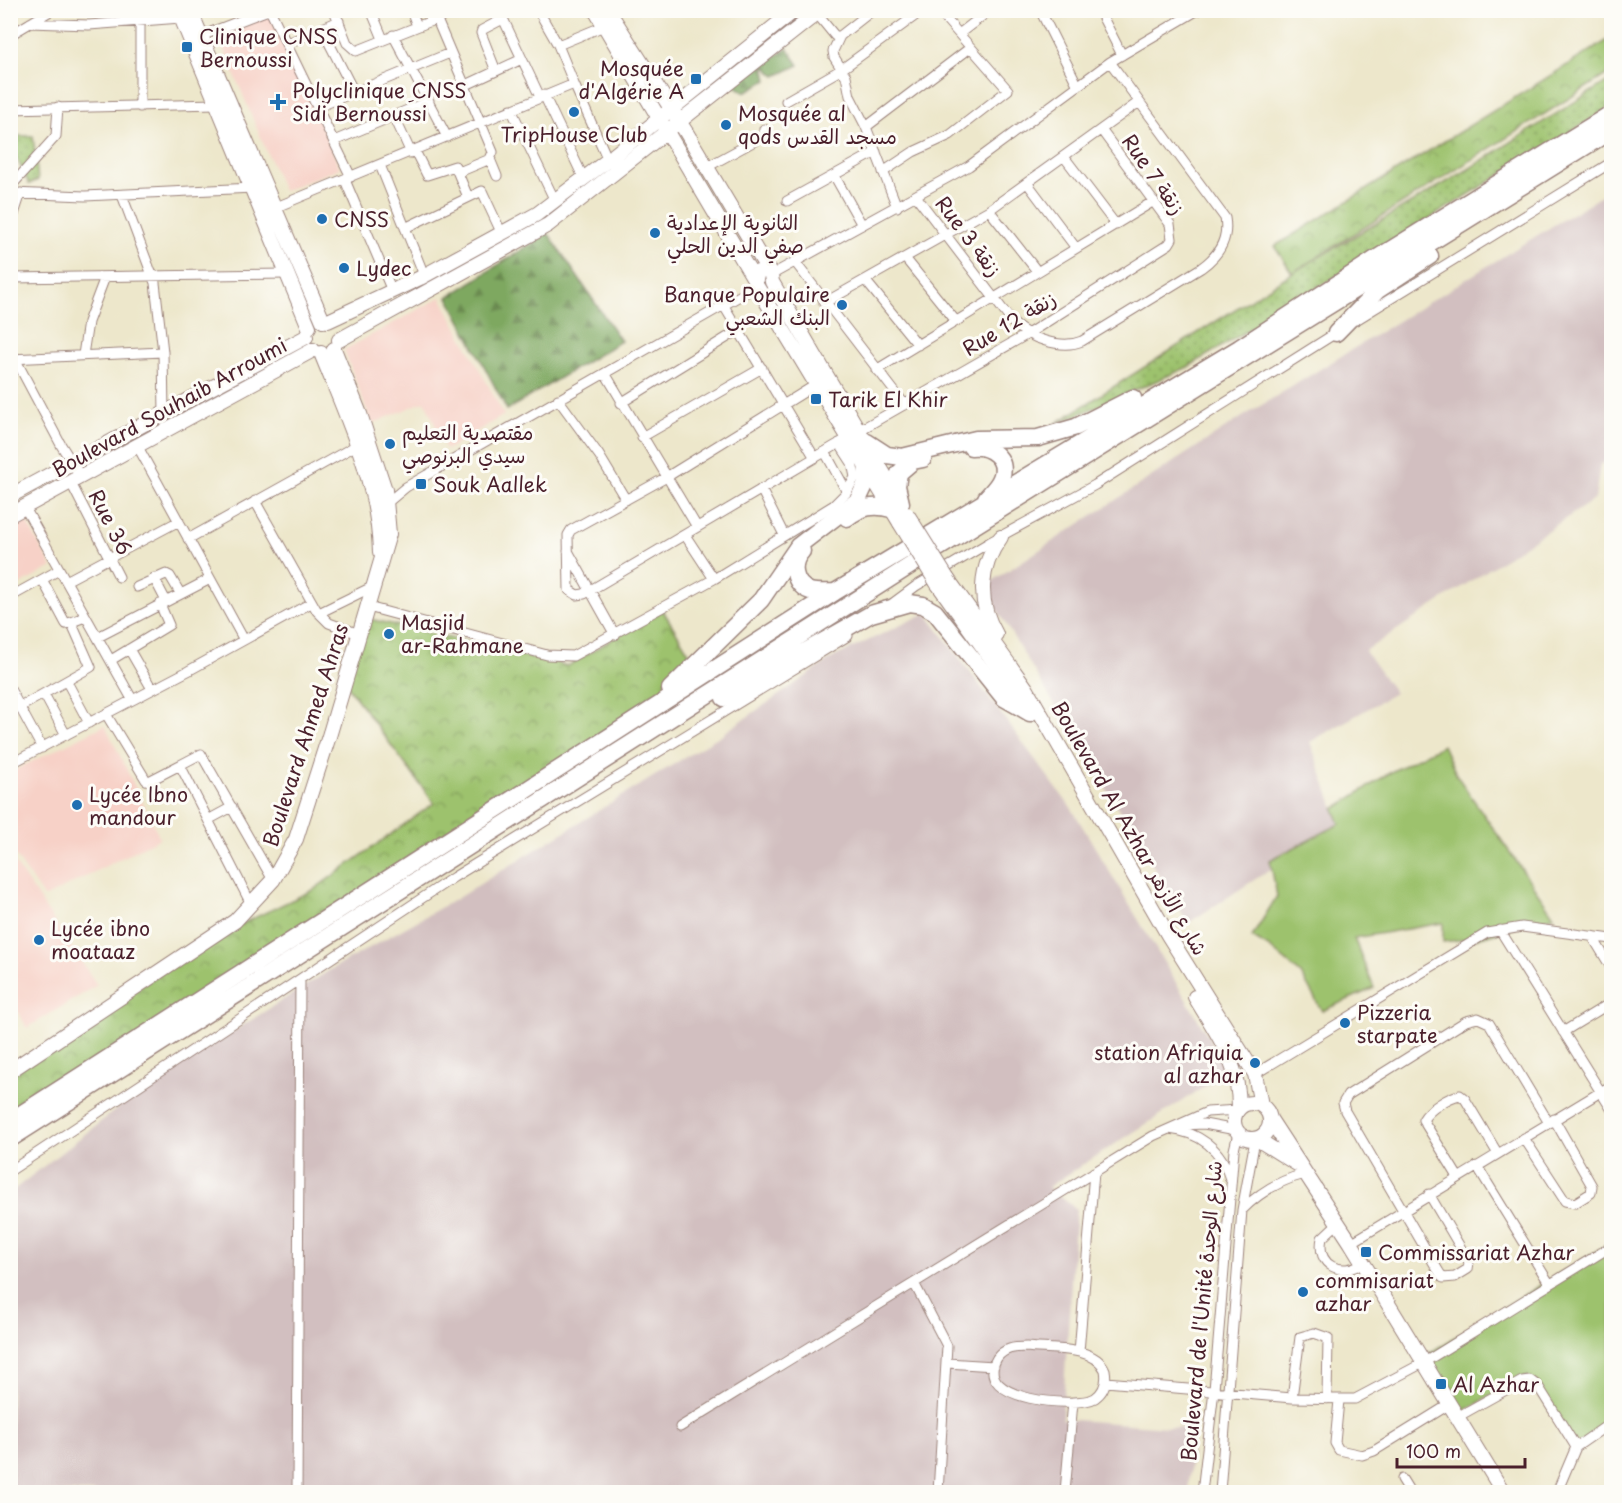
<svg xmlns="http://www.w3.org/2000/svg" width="1622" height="1503" font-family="'Playpen Sans','Playpen Sans Arabic',sans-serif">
<defs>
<pattern id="forest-firs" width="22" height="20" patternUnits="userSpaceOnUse" patternTransform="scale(1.5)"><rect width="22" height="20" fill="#7ea860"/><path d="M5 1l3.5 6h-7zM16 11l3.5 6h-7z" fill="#69884f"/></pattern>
<pattern id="park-crowns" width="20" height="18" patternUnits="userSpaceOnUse" patternTransform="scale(1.5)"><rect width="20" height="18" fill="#9dc26d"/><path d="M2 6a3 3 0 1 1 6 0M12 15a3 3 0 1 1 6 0" fill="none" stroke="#829d5a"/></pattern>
<pattern id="garden-dots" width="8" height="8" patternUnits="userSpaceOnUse" patternTransform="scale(1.5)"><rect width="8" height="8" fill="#9dc26d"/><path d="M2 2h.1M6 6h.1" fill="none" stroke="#829d5a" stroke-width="1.8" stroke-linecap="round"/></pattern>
</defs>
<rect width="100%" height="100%" fill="#fdfcf7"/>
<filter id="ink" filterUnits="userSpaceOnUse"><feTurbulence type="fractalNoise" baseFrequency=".0167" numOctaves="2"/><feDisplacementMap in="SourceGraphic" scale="12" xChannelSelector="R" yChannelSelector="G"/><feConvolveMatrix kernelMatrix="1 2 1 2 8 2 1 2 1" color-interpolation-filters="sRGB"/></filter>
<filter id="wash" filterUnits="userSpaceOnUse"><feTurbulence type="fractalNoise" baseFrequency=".008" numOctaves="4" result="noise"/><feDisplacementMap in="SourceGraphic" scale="24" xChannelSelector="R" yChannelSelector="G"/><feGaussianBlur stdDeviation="1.35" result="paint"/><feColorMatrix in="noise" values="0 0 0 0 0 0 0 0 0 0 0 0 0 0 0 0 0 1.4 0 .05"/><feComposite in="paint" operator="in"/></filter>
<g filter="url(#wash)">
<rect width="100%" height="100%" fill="#ede7cb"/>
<path fill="#f7d1c7" d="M271,14L340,168L283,191L218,35Z
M441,297L504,415L446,450L425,401L372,424L344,350Z
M22,514L52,567L11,590V520Z
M105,725L160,838L44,898L15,855L11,856V772Z
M13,860L97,985L27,1028L11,999L10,861Z"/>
<path fill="#d2bfc0" d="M1611,190V459L1600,465L1595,499L1365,651L1395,693L1310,742L1340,824L1188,923L983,587L1244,416Z
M926,613L1072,809L1229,1071L1048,1187L1076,1209L1062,1419L1194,1429L1188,1492H11V1192L141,1090L330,970L456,899L721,735L834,657Z"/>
<path fill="#9dc26d" stroke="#74704c" stroke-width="1.5" d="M1443,745L1457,776L1554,916L1477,938L1443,942V923L1354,938L1374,988L1322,1011L1301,974L1270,948L1252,937L1277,896L1270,860L1340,824L1334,809L1391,772Z
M1611,1242V1422L1576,1447L1527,1376L1455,1416L1421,1358Z"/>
<path fill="url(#forest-firs)" stroke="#646446" stroke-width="1.5" d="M787,48L799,65L776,76L764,66L767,80L745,92L734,85Z
M548,233L621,341L507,410L448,297Z"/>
<path fill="url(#park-crowns)" stroke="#74704c" stroke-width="1.5" d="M1611,38V72L1292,273L1275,246Z
M662,609L696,664L667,691L11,1121V1071L218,935L313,890L434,803L345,683L365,618L568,666Z"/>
<path fill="url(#garden-dots)" stroke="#74704c" stroke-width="1.5" d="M1611,79V107L1188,367L1052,426L1292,273L1467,170Z
M11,136H33L38,180L29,184L11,146Z"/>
</g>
<g filter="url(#ink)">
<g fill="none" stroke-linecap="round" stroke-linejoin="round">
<g stroke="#9c837b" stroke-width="11">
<path id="street" d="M270,10L351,177
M334,10L347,43L356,51L459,10
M371,10L383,39
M411,10L417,26
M499,10L540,97
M538,10L558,45
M774,10L781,21
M1040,10L1078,86
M1099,10L1122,55
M817,14L835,36H840L873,10
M437,20L493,152L490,159L459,172
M140,22V107
M30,23L89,25L181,18
M322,29L354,92
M959,34L990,10
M10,35L52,10
M393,35L447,137
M201,36L268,10
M840,36L833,51L834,57L846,76L850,96L866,127L897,207
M286,44L339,21
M496,71L481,33L482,30L503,19
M574,84L608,160
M464,86L522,59
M544,95L584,179
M786,101L842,69L923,10
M318,107L450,53
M10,109L216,104
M511,109L555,201
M394,116L411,153
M866,127L970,48
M334,141L429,101
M415,151L427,175L455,166L468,197
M1065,158L1116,225
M490,159L497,176
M380,165L424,275
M707,167L760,138L764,134V129
M10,171L12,189
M883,172L913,152L950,135L1008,90L938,10
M834,175L862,225
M345,180L392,291
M1028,184L1076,248
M12,185L56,136L58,107
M12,193L85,196L253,188
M122,195L155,283L163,352L164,414
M916,196L1013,323C1029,338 1061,350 1082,341L1201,268C1218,256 1229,240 1225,218L1110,62
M787,201L876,152
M274,208L574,84L558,45L604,26
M989,210L1037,271
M10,226L21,193
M405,228L482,191L502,234
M905,258L955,320
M795,262L905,405
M771,275L969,166L1110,62L1198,10
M11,278L288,274
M865,280L918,345
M824,303L989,210L1139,102
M10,306L11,275
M724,306L815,458
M1356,320L1612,162
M10,349L61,445L81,477
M83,355L88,322L105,277
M10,359L163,352
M876,370L1154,201
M605,373L697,527
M817,384L665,478L571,530L568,535L569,590L577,595L584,594L850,437
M558,399L599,455L626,500
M621,403L739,330
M860,430L1026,335L1169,244L1172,239L1170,224L1102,131
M642,437L762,368
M138,447L244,640
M825,452L847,492
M71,483L119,577
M761,489L784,535
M255,501L317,611L329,623L359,634
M388,502L406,487L757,286
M25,508L132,699
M685,535L714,579
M188,539L357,445
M568,551L615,635
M154,578L166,601
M43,581L66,624L85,617
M66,581L179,521
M137,587L166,574L170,576L180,593
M10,597L59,570
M893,603L916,586L990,542L1095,485L1339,331
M368,607L547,655L573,656L714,579L834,505L847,492L855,477L852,463L839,443
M319,613L374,586
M98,637L210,579
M129,649L152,689
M111,660L169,625L160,604
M67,682L89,723
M10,689L42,748
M44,694L66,735
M20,707L91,667L72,624
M106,714L146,780L149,781L180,765L251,904
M10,764L188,671L311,603
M180,765L201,754L273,880
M208,820L232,807
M1500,930L1612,1110
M1592,936L1612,969
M1563,1032L1612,1002
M1255,1074L1487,933L1522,927L1612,939
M1181,1125L1204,1124L1236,1130
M1169,1129C1199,1132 1222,1149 1230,1179
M1524,1138L1565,1201L1575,1203L1591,1193L1592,1186L1554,1119
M1477,1166L1549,1283
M10,1171L454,877L848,636
M1458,1177L1423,1120C1429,1109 1449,1097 1460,1095L1465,1099L1498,1154
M1429,1194L1469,1262L1468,1269L1455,1277L1443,1278L1439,1272L1345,1111L1343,1103L1348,1095L1466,1021L1478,1018L1489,1023L1549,1123
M1242,1210C1261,1191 1280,1180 1305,1174
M1338,1223L1322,1238C1316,1266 1341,1277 1363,1263
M1351,1243L1612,1085
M914,1283L947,1346L938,1492
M1026,1347C1049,1350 1094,1345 1105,1370C1107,1381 1105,1391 1095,1398C1078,1408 971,1402 997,1358C1004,1348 1015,1347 1026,1347Z
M1079,1352L1094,1172
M947,1363L994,1366
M1106,1382L1292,1398L1355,1399L1423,1363L1612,1246
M1292,1398L1300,1337L1314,1333L1328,1338L1327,1399
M1339,1400L1335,1443L1339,1450L1362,1455L1374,1451L1450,1404
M1459,1416L1522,1381L1530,1380L1538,1386L1576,1447
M680,1427L1153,1136L1207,1112L1238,1110
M1402,1479L1410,1492
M297,1492L300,979
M1065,1492L1073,1402
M1202,1492L1214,1390L1234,1150L1238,1133
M1220,1492L1242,1210L1255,1140
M1557,1492L1576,1447L1612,1422"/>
</g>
<g stroke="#9c837b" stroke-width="16">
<path id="secondary" d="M178,10L309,327
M190,10L323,321
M595,10L754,279
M608,10L686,132L771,275L772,282L898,498
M758,272L755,283L900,523
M328,321L420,278L537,214L608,160L795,10
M339,340L548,225L821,10
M321,353C347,418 378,482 380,552
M10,496L306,337
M10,515L313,350
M947,578L1026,688L1168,935L1255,1074L1261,1105
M937,583L1030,713
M996,634C977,602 979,567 1001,537
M1195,997C1218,1036 1239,1061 1239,1108
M10,1071L235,921L273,880L296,839L330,733L389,534L385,490L360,414L334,349
M1234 1121a18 18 0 1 1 36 0a18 18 0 1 1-36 0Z
M1270,1119L1351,1243L1503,1492
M1257,1139L1297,1164"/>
</g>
<g stroke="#9c837b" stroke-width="19">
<path id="highway" d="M1336,333L1378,290L1430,256
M867,442L887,455L902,457L976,439L1038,438L1076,427L1133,398
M971,447C989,445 1009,458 1001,478C998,486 991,492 986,498
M901,503L897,486L899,473L913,461L923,459
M847,518C861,507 874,504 891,509
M802,551C790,563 793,585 810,591C818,593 827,592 835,592
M670,689L761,600L798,546L858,500L865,485L867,465
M724,698L871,614L909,603L923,605L935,612L1004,698L1030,713
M10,1121L835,592L1239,348L1377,258L1612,113
M10,1139L916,562L1612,130"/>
</g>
<use href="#street" stroke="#fff" stroke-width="9"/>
<use href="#secondary" stroke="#fff" stroke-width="14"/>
<use href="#highway" stroke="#fff" stroke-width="16"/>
<g stroke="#9c837b" stroke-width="16" stroke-linecap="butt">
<path id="secondary-bridge" d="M907,514L947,578
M900,523L937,583"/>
</g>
<use href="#secondary-bridge" stroke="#fff" stroke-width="14"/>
</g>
</g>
<g fill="#1f6fb2" stroke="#fdfcf7" stroke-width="2">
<rect x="181" y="41" width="12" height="12" rx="3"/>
<rect x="690" y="73" width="12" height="12" rx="3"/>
<path d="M275 93h6v6h6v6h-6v6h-6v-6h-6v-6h6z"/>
<circle cx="574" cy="112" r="6"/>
<circle cx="726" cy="125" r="6"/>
<circle cx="322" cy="219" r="6"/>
<circle cx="655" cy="233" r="6"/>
<circle cx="344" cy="268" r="6"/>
<circle cx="842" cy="305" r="6"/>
<rect x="810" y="393" width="12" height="12" rx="3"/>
<circle cx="390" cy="444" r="6"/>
<rect x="415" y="478" width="12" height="12" rx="3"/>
<circle cx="389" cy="634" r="6"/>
<circle cx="77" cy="805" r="6"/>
<circle cx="39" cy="940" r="6"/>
<circle cx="1345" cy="1023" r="6"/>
<circle cx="1255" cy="1063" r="6"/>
<rect x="1360" y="1246" width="12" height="12" rx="3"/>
<circle cx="1303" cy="1292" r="6"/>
<rect x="1435" y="1378" width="12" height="12" rx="3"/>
</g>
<g text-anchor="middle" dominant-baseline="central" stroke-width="6" stroke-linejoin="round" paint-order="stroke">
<g font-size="20" fill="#4a1f2b" stroke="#fdfcf7" text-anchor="start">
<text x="199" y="36">Clinique CNSS<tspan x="199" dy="23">Bernoussi</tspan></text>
<text x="684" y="68" text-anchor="end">Mosquée<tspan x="684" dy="23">d'Algérie A</tspan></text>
<text x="292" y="90">Polyclinique ِCNSS<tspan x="292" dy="23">Sidi Bernoussi</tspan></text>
<text x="738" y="113">Mosquée al<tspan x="738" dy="23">qods مسجد القدس</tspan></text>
<text x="574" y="134" text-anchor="middle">TripHouse Club</text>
<text x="334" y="219">CNSS</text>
<text x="667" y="222">الثانوية الإعدادية<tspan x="667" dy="23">صفي الدين الحلي</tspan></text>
<text x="356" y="268">Lydec</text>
<text x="830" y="294" text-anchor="end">Banque Populaire<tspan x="830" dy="23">البنك الشعبي</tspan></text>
<text x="828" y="399">Tarik El Khir</text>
<text x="402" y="432">مقتصدية التعليم<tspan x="402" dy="23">سيدي البرنوصي</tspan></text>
<text x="433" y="484">Souk Aallek</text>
<text x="401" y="622">Masjid<tspan x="401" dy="23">ar-Rahmane</tspan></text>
<text x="89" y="794">Lycée Ibno<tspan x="89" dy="23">mandour</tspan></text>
<text x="51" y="928">Lycée ibno<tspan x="51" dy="23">moataaz</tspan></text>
<text x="1357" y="1012">Pizzeria<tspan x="1357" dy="23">starpate</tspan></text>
<text x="1243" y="1052" text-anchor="end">station Afriquia<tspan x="1243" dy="23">al azhar</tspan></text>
<text x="1378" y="1252">Commissariat Azhar</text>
<text x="1315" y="1280">commisariat<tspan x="1315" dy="23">azhar</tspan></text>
<text x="1453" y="1384">Al Azhar</text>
</g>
<g font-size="20" fill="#4a1f2b" stroke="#fdfcf7">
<text transform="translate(1154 174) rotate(55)">Rue 7 زنقة</text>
<text transform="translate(969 236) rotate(53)">Rue 3 زنقة</text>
<text transform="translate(1009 323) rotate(-31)">Rue 12 زنقة</text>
<text transform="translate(169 407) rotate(-29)">Boulevard Souhaib Arroumi</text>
<text transform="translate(111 522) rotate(63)">Rue 36</text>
<text transform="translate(305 735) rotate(-72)">Boulevard Ahmed Ahras</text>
<text transform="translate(1130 828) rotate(60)">Boulevard Al Azhar شارع الأزهر</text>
<text transform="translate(1201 1311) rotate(-85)">Boulevard de l'Unité شارع الوحدة</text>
</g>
</g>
<rect width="1622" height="1503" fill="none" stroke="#fdfcf7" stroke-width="36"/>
<path d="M1397 1458v9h128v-9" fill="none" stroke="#4a1f2b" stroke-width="3"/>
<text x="1406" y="1458" font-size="18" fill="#4a1f2b" stroke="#fdfcf7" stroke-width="4.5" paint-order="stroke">100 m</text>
</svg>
